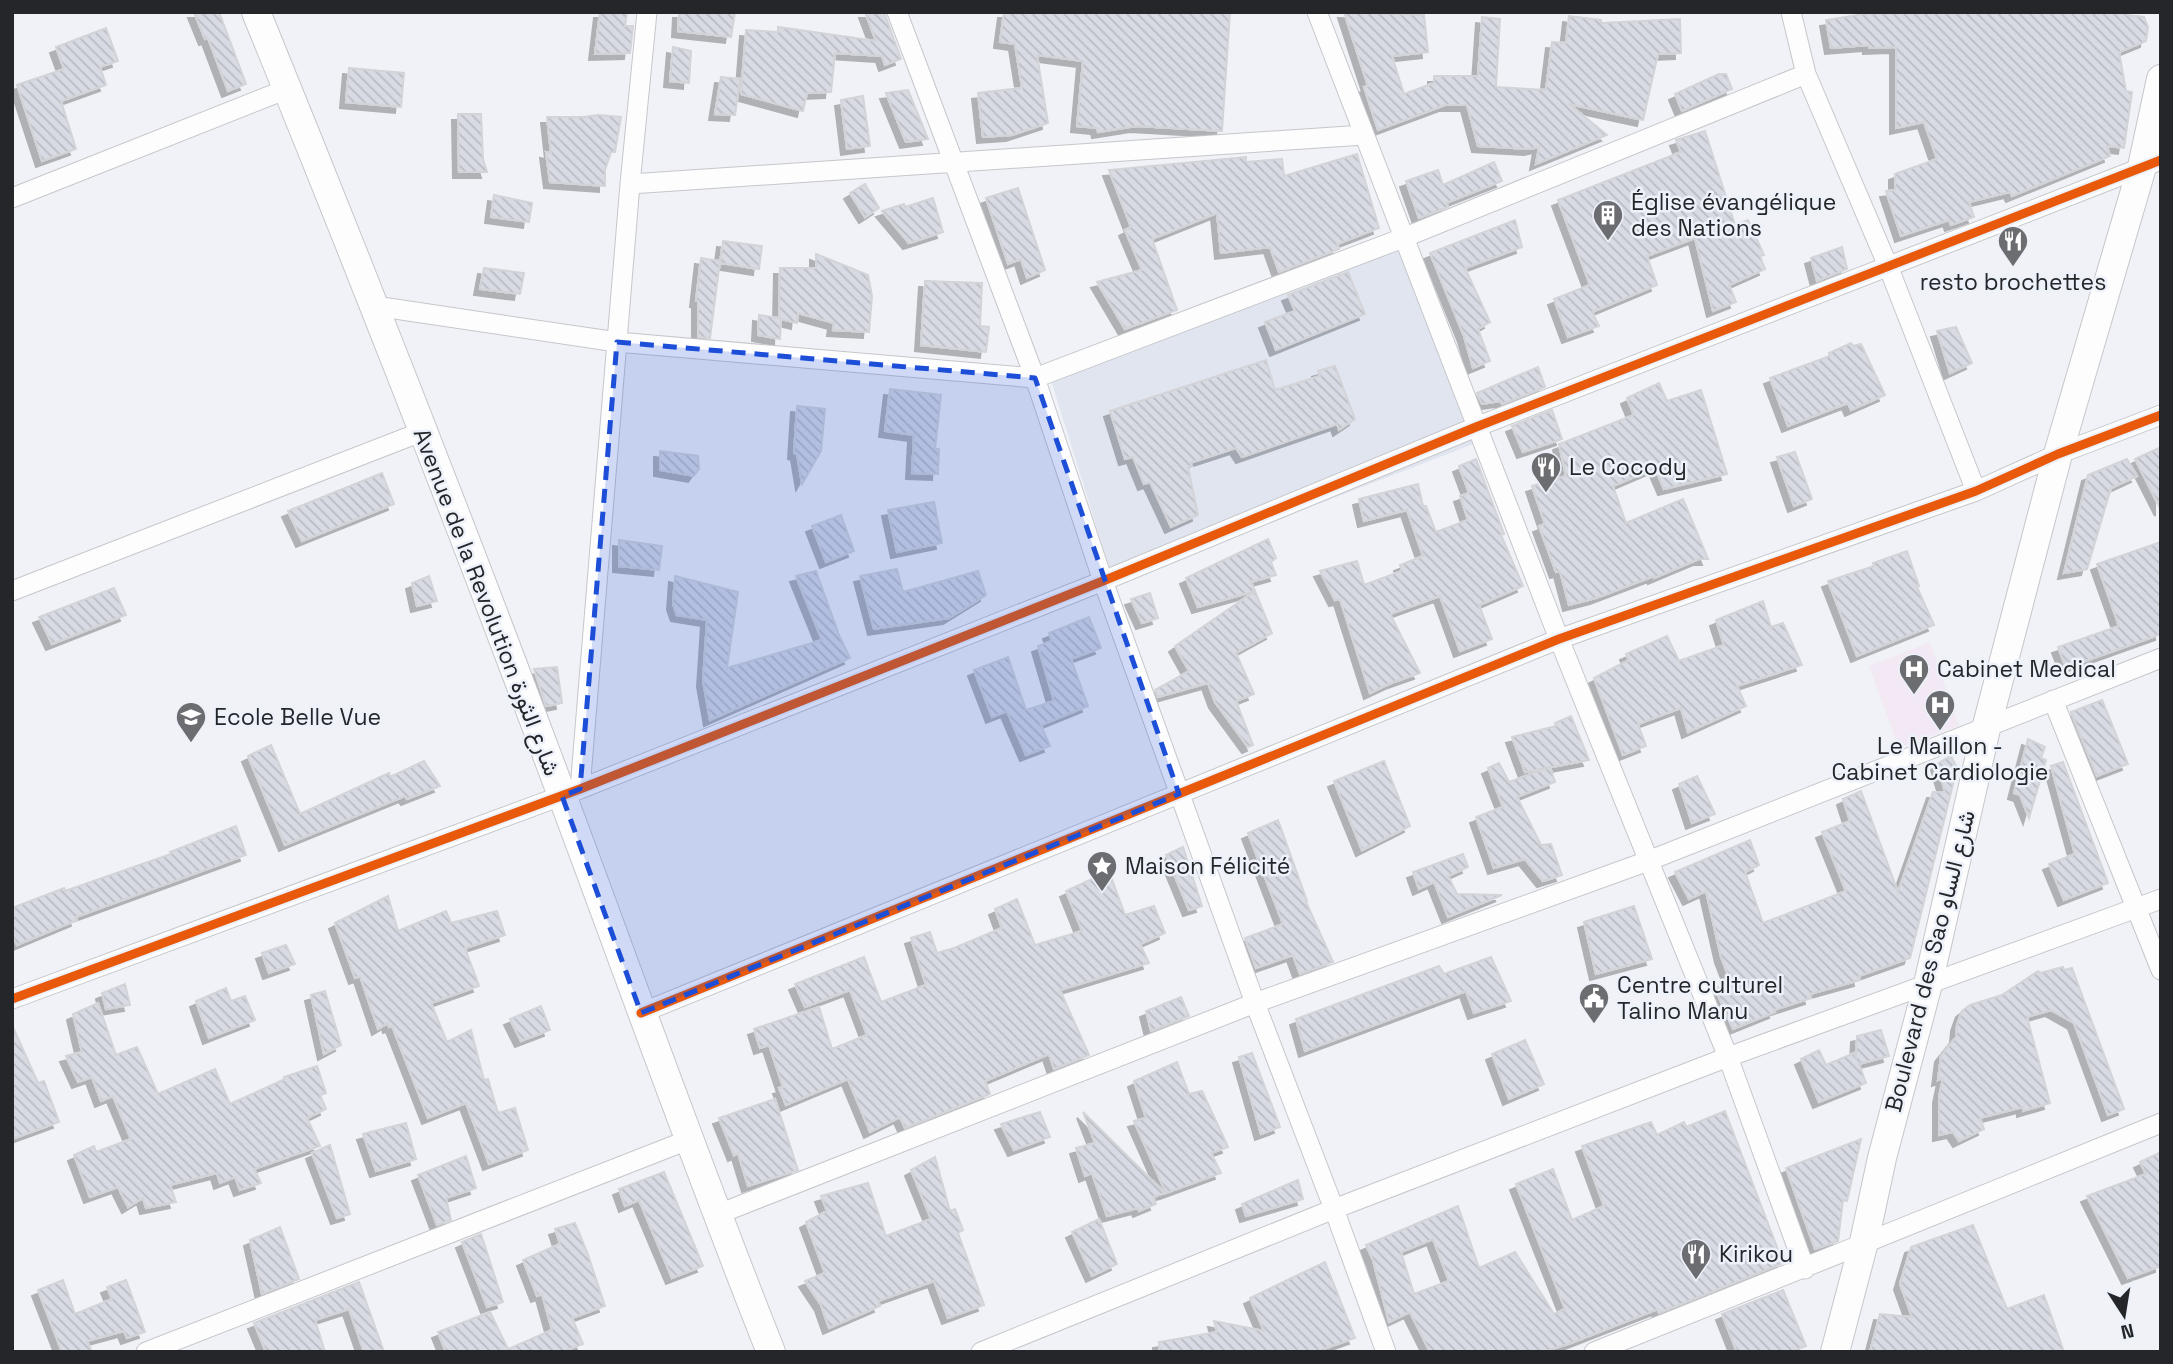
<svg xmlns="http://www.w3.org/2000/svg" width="2173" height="1364" font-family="'Space Grotesk',Vazirmatn,sans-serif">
<defs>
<pattern id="building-back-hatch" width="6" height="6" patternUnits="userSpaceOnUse" patternTransform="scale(1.75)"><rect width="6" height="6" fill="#d8dbe3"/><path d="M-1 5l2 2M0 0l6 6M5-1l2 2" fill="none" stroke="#b9bcc3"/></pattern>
<filter id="shadow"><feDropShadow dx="-6" dy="6" stdDeviation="0" flood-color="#0004"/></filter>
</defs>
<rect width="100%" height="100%" fill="#f0f2f7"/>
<path fill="#e0e5f0" d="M1405,235L1476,443L1114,583L1049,374Z"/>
<path fill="#f2e9f4" d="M1930,642L1959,726L1899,748L1869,666Z"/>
<path fill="url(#building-back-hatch)" stroke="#d3d4d8" stroke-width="2" fill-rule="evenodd" filter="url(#shadow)" d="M194,12H219L246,84L228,91L208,38L205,39Z
M600,12H627L625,26H633L630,53L595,54Z
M679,12H735L731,37L678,31Z
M865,12H884L901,59L885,65L882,56L835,53L831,92L807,93L803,111L741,94L746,30L778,32V27L876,41Z
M1004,12H1230L1222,131L1136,126L1098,132L1097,128L1077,126L1083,61L1037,55L1048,123L1012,135L983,137L978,93L1022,88L1015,44L1000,42Z
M1344,12L1424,15L1428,52L1392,56L1404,94L1434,83V76H1478L1482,17L1500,19L1496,87L1546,90L1552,42L1566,43L1569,16L1601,20V23L1680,19L1681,53L1658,54L1643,120L1569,104L1607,135L1536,164L1539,147L1530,149L1478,146L1467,105H1445L1378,130L1364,87L1368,86Z
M1918,12H2127V15L2144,17L2148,27L2146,41L2119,52L2126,91L2132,92L2124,148L2107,146L2110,156L2012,196L2010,192L1969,202L1974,217L1951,225L1949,220L1901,236L1886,191L1895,190V174L1937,159L1924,122L1896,128V47L1869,48V45L1831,48L1826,20L1864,14Z
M106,28L118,61L100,67L106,85L61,101L76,149L42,161L17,85L64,69L56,47Z
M673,47L691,51L689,83L670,81Z
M349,68L404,73L401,107L346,102Z
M1719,74H1726L1732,89L1682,111L1675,94Z
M721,77L740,79L735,115L715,114Z
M908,90L928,139L906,142L886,93Z
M863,96L870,146L847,149L841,100Z
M458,114H481L483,159L487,172H459Z
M598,115L621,117L615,152H611L605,170V186L550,182L546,152L551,153L547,117H584Z
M1705,131L1735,225L1748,220L1764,255L1760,256L1765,269L1729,285L1736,302L1713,311L1695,238L1647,256L1657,285L1592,312L1599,326L1568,337L1554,299L1590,285L1558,200L1681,152L1676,140Z
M1357,154L1379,228L1337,244L1339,249L1279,272L1270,247L1221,253L1217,213L1152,239L1177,310L1125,329L1097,282L1142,270L1125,230L1131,227L1109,170L1246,157V162L1282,159L1284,176Z
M1494,162L1502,181L1446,203L1448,207L1419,218L1406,181L1438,170L1443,185Z
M865,184L879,208L865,217L850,193Z
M1018,188L1045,270L1027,278L1021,259L1008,264L986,198Z
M494,195L532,203L529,222L491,217Z
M933,198L943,232L909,243L882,211L904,204L905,207Z
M1515,220L1522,247L1465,268L1490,322L1478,329L1490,361L1473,368L1464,336L1430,253Z
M723,241L762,246L759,269L720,263Z
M1842,247L1847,269L1817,281L1811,258Z
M816,254L868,275L872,296L869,332L833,330L834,323L798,313L797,323L781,319L780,339L758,335L759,315L779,318L780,268H816Z
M701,258L720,261L710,338L698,337V301H696Z
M484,268L524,273L520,294L480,289Z
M1348,272L1365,314L1276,350L1265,322L1295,311L1288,295Z
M925,281L982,283L980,326L989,327L986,352L921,345Z
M1956,327L1972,363L1950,373L1937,331Z
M1851,343L1853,346L1861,344L1885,395L1851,410L1848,403L1788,426L1770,378L1830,356L1829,353Z
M1266,360L1275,390L1320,376L1318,371L1335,366L1355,419L1339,430L1337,424L1242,457L1236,448L1190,463L1192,466L1188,467L1198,515L1171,527L1150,482L1144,484L1133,457L1125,459L1110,411Z
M1538,367L1545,387L1502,404L1501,401L1482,404L1477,393Z
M1659,383L1667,401L1701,390L1727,474L1664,489L1655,468L1613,486L1626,523L1683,499L1708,559H1699L1654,578V576L1596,598L1569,605L1560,571L1556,572L1539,526L1545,524L1532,486L1566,476L1559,444L1634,415L1627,398Z
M890,389L941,395L935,449H939L938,474L912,473L914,435L885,431Z
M797,406L825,409L821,451L802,484L797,454L794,453Z
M1552,410L1562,439L1523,452L1512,426Z
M2161,447V510L2135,459Z
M660,451L698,456L699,469L694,476L660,470Z
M1795,452L1812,499L1794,506L1777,457Z
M1476,459L1504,534L1501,535L1523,586L1479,605L1492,639L1460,651L1440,596L1390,614L1420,673L1391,683L1370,693L1340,599L1335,600L1320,571L1357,561L1364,585L1402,571L1400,565L1423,556L1407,510L1364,521L1359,499L1418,484L1423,506H1426L1436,532L1468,520L1460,496L1469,493L1459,466Z
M2127,459L2137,476L2111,488L2087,569L2064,573L2088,475Z
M382,473L394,504L302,541L288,511Z
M934,502L942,543L897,552L888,510Z
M841,515L854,551L826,562L812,526Z
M1268,539L1276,558L1271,562L1276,575L1251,582L1255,591L1198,607L1186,578Z
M619,540L662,546L659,570L619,566Z
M2161,542V634L2066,668L2058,647L2119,626L2097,564Z
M1907,551L1919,586L1917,587L1934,625L1857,656L1828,581L1874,566L1873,563Z
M897,569L903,592L978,571L986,595L949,618L874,629L860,576Z
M816,571L839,635L850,658L710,720L703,681L707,620L677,615L673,604L675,576L738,592L727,668L822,640L796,576Z
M429,576L437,601L417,606L412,583Z
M114,588L126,615L52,644L39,617Z
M1255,591L1272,633L1236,653L1254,694L1236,701L1253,745L1248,747L1215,702L1208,683L1158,697L1155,690L1189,671L1175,646Z
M1150,593L1158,618L1142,623L1131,599Z
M1763,601L1771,627L1783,623L1802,665L1737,686L1746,706L1688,732L1681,708L1638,724L1646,746L1623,755L1594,678L1629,660L1626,654L1667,636L1679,661L1724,645L1716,620Z
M1089,617L1101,648L1071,659L1088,706L1041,725L1050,746L1026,755L1007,711L992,717L974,670L1008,657L1026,710L1054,701L1038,646L1052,641L1049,633Z
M557,667L562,703L546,706L534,669Z
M2102,700L2128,764L2097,776L2071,712Z
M1571,716L1589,760L1525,772L1512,737L1556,726L1555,723Z
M2028,739L2045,747L2041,758L2046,760L2029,818L2020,795L2014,793Z
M271,745L300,814L389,773L390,777L424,761L440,786L407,799L405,796L285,845L248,756Z
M1951,756L1957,768L1910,958L1859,976L1860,980L1810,994L1811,998L1774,1010L1775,1012L1733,1029L1715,988L1731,983L1721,957L1706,891L1689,899L1675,872L1750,840L1759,865L1745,872L1763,923L1846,891L1822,832L1850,821L1843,799L1861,791L1898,892L1933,792H1945L1937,764Z
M1384,761L1410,826L1362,850L1334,781Z
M2063,762L2108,883L2064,900L2049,864L2075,854L2051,766Z
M1499,763L1509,782L1550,767L1555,782L1517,797L1541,845L1551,844L1562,875L1543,881L1525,859L1494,868L1476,817L1503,807L1488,768Z
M1697,776L1715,814L1692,823L1679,784Z
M1278,820L1307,901L1306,902L1333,962L1300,974L1293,955L1256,968L1245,938L1283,924L1248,833Z
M236,826L246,855L76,917L77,920L17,945L12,935V908L64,888L65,891L171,854L170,852Z
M1183,847L1202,906L1189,910L1166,855Z
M1463,854L1468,867L1448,876L1457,894L1502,895L1448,917L1434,882L1419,889L1413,872Z
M1109,871L1125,915L1154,906L1165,933L1140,944L1149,963L1060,990L1089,1055L1054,1069L1049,1054L985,1081L990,1094L905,1128L900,1117L870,1132L848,1079L786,1105L779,1088L783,1087L769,1045L760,1048L754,1029L819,1007L832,1049L867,1035L850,990L805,1007L795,984L864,957L881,1002L926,985L911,938L930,932L937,953L954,948L1002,928L995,909L1017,899L1035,945L1082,931L1066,891Z
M388,896L398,931L446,911L451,923L497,911L505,935L465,948L479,986L431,1003L447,1042L471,1030L484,1080L488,1079L498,1113L515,1108L528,1150L489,1164L466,1103L428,1118L392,1026L389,1027L388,1023L378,1029L360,976L355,978L335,923Z
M1634,906L1652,959L1596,974L1584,922Z
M286,945L295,964L269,973L262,953Z
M1491,957L1511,1001L1474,1013L1466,991L1305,1051L1296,1019L1439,966L1444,974Z
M2063,967L2064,970L2072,968L2124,1109L2108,1115L2074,1023L2051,1010L2027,1017L2050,1103L2023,1111V1107L1980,1118L1984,1129L1959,1141L1953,1132L1939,1135V1097L1943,1078L1938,1080L1941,1056L1956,1037L1957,1025L1962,1011L1970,1005L2002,995L2038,971L2040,973Z
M125,984L130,1005L106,1009L102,993Z
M226,988L231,1001L245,996L255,1020L209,1038L196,1001Z
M325,991L341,1045L324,1054L311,995Z
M1181,997L1189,1016L1151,1031L1146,1011Z
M98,1003L116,1055L137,1047L158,1094L215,1069L230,1104L285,1079L284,1077L317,1066L326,1093L320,1095L326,1109L307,1118L320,1146L254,1169L261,1183L240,1190L235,1177L220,1183L217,1173L170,1185L176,1202L146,1208L143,1198L128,1207L118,1187L90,1197L74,1155L94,1146L96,1152L131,1139L113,1096L101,1101L92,1077L78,1082L66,1056L82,1052L73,1014Z
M541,1006L550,1030L521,1041L510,1019Z
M12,1025L38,1083L44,1081L59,1122L12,1139Z
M1881,1030L1889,1056L1859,1064L1866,1083L1819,1102L1801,1059L1819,1050L1826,1065L1854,1053L1856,1057L1857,1036Z
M1525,1040L1544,1084L1509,1099L1492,1054Z
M1252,1053L1280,1127L1261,1134L1239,1057Z
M1177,1062L1189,1094L1202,1091L1228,1147L1211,1153L1221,1173L1166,1193L1134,1121L1146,1118L1134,1081Z
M775,1099L798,1170L748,1186L738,1153L734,1155L719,1118Z
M1725,1111L1783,1263L1659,1313L1658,1309L1571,1343L1543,1352H1430L1410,1312L1389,1322L1373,1260L1366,1245L1458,1206L1479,1268L1515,1252L1554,1314L1565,1309L1516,1184L1553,1169L1572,1220L1604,1206L1582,1146L1651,1122L1657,1135L1684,1122L1686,1127ZM1433,1239L1449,1281L1414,1294L1401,1252Z
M1040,1112L1050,1137L1014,1150L1001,1124Z
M1083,1112L1165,1193L1153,1197L1156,1204L1139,1211L1138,1208L1107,1216L1092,1173L1085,1176L1076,1148L1095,1143Z
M406,1123L416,1159L376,1171L363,1134Z
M1861,1139L1847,1201L1843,1200L1838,1241L1815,1249L1786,1168Z
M330,1145L350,1214L337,1218L312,1153Z
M2161,1152V1266L2128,1278L2087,1196L2146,1174L2140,1162Z
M466,1156L476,1188L446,1198L451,1220L437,1225L418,1175Z
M935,1157L950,1211L955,1209L963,1230L958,1233L984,1305L948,1318L934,1281L878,1301L880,1306L829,1328L821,1305L805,1281L825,1273L806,1222L827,1211L821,1196L868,1183L886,1236L931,1219L911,1170Z
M664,1172L703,1266L672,1278L639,1200L625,1206L619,1189Z
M1298,1180L1303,1199L1246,1216L1242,1204Z
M1099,1219L1117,1264L1092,1276L1072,1232Z
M575,1223L587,1252L605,1306L572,1318L583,1344L562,1352H446L438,1332L490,1312L508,1349L552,1330L542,1294L537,1296L523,1260L560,1244L555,1229Z
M1973,1225L2007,1309L2044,1295L2064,1352H1870L1880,1314L1912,1317L1900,1284L1911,1247Z
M280,1227L299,1279L262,1294L250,1240Z
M481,1234L503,1302L487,1307L462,1242Z
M1325,1262L1355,1338L1315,1352H1160L1159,1342L1217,1332L1214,1321L1264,1331L1250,1298Z
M63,1280L75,1314L112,1299L107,1287L126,1280L145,1332L127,1338L124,1331L87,1341L92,1352H62L38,1290Z
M359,1282L384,1352H364L349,1309L315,1320L325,1352H266L254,1323Z
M1783,1290L1806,1346L1790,1352H1737L1722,1314Z"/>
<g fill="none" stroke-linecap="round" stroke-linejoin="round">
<g stroke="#c5c7ca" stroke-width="21">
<path id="street" d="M897,12L1035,378L1103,581L1255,1003L1334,1209L1386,1352
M1317,12L1559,639L1728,1057L1805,1269
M1791,12L1806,74L1888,266L1976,491
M630,184L1364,135
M12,198L287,89
M375,306L617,342L1035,378L1403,238L1806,74
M12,591L421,432
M2053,700L2161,970
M580,789L630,184L647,12
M12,999L580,789L1103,581L1476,427L2161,160
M641,1013L1559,639L1976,491L2058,454L2161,415
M716,1215L1255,1003L1648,861L2161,658
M146,1352L688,1140
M981,1352L1334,1209L1728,1057L2161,899
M1594,1352C1784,1277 1971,1199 2161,1123"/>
</g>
<g stroke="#c5c7ca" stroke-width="30">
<path id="secondary" d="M256,12C362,272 465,535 563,798C632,983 698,1169 771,1352
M1835,1352L1864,1242L1882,1158L1928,984L1986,729L2058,454L2142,167L2161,79"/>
</g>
<use href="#street" stroke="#fdfdfe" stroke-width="19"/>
<use href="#secondary" stroke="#fdfdfe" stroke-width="28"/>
<g stroke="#edf1fa" stroke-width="13">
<path id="cycleway" d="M12,999L580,789L1103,581L1476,427L2161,160
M641,1013L1559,639L1976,491L2058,454L2161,415"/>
</g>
<use href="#cycleway" stroke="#e8590c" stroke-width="9"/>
</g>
<path fill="#1d4ed8" fill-opacity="0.2" stroke="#1d4ed8" stroke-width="5" stroke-dasharray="14 9" stroke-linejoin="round" d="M617,342L1035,378L1179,794L641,1013L562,796L580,789Z"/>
<defs>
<g id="building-pin" transform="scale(1.575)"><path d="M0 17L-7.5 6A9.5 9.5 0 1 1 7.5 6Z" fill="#6c6d71" stroke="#edf1fa"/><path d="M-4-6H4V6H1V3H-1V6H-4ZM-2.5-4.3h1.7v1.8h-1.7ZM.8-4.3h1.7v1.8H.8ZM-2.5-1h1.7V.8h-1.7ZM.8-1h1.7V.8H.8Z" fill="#fff"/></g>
<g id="restaurant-pin" transform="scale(1.575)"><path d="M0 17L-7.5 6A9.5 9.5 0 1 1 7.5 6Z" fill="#6c6d71" stroke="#edf1fa"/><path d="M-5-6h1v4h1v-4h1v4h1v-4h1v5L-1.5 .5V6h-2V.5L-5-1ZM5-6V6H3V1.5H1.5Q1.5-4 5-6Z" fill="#fff"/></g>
<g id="hospital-pin" transform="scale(1.575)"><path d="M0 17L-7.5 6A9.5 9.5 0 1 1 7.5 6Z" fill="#6c6d71" stroke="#edf1fa"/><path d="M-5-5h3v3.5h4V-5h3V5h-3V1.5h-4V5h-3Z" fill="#fff"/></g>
<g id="school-pin" transform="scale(1.575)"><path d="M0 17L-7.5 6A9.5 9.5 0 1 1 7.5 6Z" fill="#6c6d71" stroke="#edf1fa"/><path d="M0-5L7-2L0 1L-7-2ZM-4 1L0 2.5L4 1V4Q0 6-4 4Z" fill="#fff"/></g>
<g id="sight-pin" transform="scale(1.575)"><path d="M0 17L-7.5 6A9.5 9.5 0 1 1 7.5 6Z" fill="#6c6d71" stroke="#edf1fa"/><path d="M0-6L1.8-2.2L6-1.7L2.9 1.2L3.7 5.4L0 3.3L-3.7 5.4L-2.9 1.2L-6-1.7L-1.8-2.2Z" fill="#fff"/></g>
<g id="civic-pin" transform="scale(1.575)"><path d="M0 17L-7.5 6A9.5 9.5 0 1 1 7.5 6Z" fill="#6c6d71" stroke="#edf1fa"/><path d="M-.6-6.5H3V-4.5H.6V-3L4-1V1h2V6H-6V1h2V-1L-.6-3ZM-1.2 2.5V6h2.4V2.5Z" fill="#fff"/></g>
</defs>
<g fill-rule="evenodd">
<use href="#building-pin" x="1608" y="215"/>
<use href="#restaurant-pin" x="2013" y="241"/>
<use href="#restaurant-pin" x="1546" y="467"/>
<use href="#hospital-pin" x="1914" y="669"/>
<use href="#hospital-pin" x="1940" y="705"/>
<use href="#school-pin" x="191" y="717"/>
<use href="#sight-pin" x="1102" y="866"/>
<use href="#civic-pin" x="1594" y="998"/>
<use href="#restaurant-pin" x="1696" y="1254"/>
</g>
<g text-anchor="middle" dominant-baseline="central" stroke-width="5" stroke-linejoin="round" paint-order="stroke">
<g font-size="23" fill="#252629" stroke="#edf1fa" text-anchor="start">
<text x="1631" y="202">Église évangélique<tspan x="1631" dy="26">des Nations</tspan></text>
<text x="2013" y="282" text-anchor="middle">resto brochettes</text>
<text x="1569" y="467">Le Cocody</text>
<text x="1937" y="669">Cabinet Medical</text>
<text x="214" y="717">Ecole Belle Vue</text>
<text x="1940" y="746" text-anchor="middle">Le Maillon -<tspan x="1940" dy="26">Cabinet Cardiologie</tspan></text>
<text x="1125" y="866">Maison Félicité</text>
<text x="1617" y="985">Centre culturel<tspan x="1617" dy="26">Talino Manu</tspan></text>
<text x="1719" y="1254">Kirikou</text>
</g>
<g font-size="23" fill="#252629" stroke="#edf1fa">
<text transform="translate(487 602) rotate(69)">Avenue de la Revolution شارع الثورة</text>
<text transform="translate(1930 961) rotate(-76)">Boulevard des Sao شارع الساو</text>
</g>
</g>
<rect width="2173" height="1364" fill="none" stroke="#252629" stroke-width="28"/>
<g transform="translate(2124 1315) rotate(168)" stroke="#edf1fa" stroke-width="5" paint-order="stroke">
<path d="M0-5L12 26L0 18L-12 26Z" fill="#252629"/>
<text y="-10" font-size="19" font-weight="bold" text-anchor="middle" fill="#252629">N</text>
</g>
</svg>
